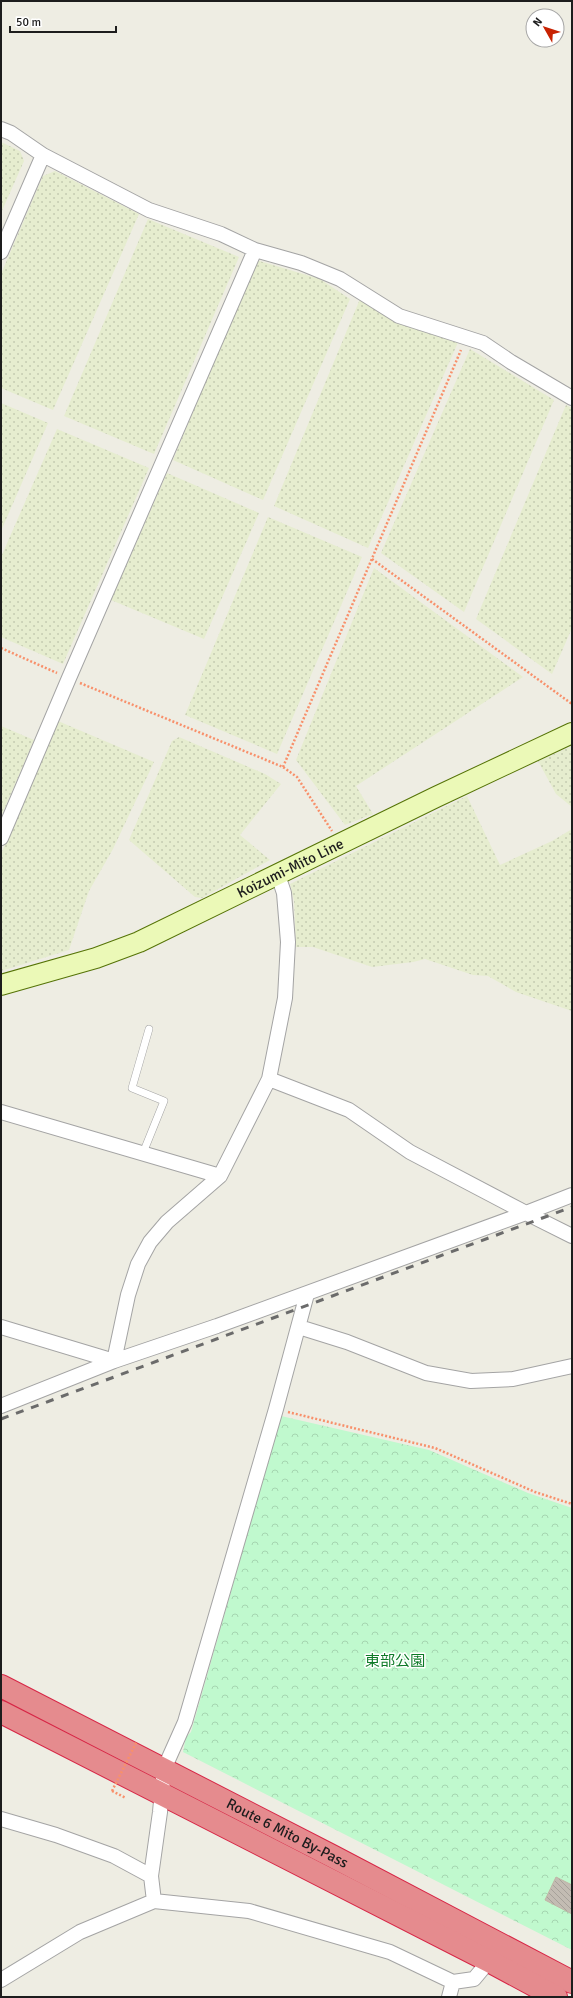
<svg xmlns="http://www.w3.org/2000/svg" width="573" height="1998" font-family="Signika,'Noto Sans JP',sans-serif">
<defs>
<pattern id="farmland-dots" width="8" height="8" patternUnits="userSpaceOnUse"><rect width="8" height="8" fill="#e6edcf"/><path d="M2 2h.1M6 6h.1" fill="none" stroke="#c5cbb1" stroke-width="1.8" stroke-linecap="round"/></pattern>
<pattern id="park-crowns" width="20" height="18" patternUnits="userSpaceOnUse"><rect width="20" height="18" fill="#c0f9ce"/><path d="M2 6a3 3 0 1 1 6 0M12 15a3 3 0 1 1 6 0" fill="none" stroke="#a5d5b0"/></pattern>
<pattern id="building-back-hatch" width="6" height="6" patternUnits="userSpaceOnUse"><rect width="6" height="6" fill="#c3bcb3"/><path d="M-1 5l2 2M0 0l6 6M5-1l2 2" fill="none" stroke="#a7a19a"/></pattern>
</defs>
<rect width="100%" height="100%" fill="#eeede3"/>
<path fill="url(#farmland-dots)" d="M1,142L20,151L24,161L1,213Z
M55,171L139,214L53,410L1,388V274L43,176Z
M148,219L239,257L154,454L64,416Z
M256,260L320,279L350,299L263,500L173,460Z
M360,299L459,340L368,548L274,506Z
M470,349L554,400L464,612L381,553Z
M1,403L48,423L1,531Z
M566,405L572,408V628L552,674L476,619Z
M57,429L149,468L63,664L1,637V557Z
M167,473L259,513L204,639L111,600Z
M268,517L362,557L277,754L185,715Z
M374,568L523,677L356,786L373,814L345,825L296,760Z
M58,721L154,762L113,849L89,891L69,950L1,971V854Z
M1,726L34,740L1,817Z
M179,737L265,774L281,784L240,835L270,860L202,898L195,897L129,840L172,741Z
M572,746V807L556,794L538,761Z
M467,796L500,865L552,841L572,829V1011L516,992L488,976L473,975L425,959L413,962L372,967L313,947H296L294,900L290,884Z"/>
<path fill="url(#park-crowns)" d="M281,1416L429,1450L528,1493L572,1508V1950L183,1752L186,1737L191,1732Z"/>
<path fill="url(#building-back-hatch)" stroke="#c0b6a6" d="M556,1877L572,1885V1914L545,1900Z"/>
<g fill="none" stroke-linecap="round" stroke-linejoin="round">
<g stroke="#a4a4a4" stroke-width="8">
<path id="lane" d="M143,1153L164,1101L132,1088L149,1029"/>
</g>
<g stroke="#a4a4a4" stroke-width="16">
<path id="street" d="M1,129L11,133L43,155L149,210L221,234L255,250L301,263L340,279L399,316L483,343L511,362L572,398
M1,252L43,155
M1,838L69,678L255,250
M269,1079L349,1110L410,1152L526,1213L572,1236
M1,1112L220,1176
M1,1327L114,1361L128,1295L138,1264L150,1242L167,1222L220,1176L269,1079L285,998L288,942L284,893L278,875
M299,1327L347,1342L426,1373L471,1381L513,1379L572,1366
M1,1406L114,1361L217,1326L526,1213L572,1195
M1,1819L56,1835L114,1856L151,1876L154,1901
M151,1876L160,1812L164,1769L185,1722L276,1409L307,1294
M1,1980L80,1932L154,1901L249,1911L390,1952L453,1982L474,1979L489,1961
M449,1997L453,1982"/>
</g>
<g stroke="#557306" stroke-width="22">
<g id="secondary">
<path id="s1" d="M1,985L96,958L139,942L436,797L572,733"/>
</g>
</g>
<g stroke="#d72646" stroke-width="24">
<g id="highway">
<path id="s2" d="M1,1686L332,1856L572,1982"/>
<path d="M1,1712L489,1961L556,1997"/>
</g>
</g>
<path stroke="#f8906b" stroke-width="2.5" stroke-dasharray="2 2" stroke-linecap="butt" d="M372,559L572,704
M1,648L57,673
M80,683L283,767L297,777L332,831
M283,767L461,350
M288,1412L435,1448L535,1492L572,1504
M112,1791L126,1798"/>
<use href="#lane" stroke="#fff" stroke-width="7"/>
<use href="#street" stroke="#fff" stroke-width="14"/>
<use href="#secondary" stroke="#ebf9b7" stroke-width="20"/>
<use href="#highway" stroke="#e58b8e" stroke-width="22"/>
<path stroke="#6b6b6b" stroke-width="3" stroke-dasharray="8 8" stroke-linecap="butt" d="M1,1419L572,1207"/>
<path stroke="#f8906b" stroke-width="2.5" stroke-dasharray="2 2" stroke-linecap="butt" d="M112,1791L137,1741"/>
</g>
<g text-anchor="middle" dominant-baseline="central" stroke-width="3" stroke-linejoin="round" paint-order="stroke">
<g font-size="15" fill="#1d1d1d" stroke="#fff">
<text stroke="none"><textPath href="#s1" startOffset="313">Koizumi-Mito Line</textPath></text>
<text stroke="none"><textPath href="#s2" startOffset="322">Route 6 Mito By-Pass</textPath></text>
</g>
<g font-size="15" fill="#0d7a27" stroke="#fff">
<text x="395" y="1661">東部公園</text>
</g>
</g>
<rect width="573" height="1998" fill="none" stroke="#1d1d1d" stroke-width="4"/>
<g transform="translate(545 28) rotate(309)"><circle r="19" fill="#ffffff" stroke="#a5a5a5"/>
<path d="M0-3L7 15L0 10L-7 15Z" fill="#c82202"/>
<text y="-6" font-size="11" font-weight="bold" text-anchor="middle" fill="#1d1d1d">N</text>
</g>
<path d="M10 26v6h106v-6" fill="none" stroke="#1d1d1d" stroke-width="2"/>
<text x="16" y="26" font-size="12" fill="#1d1d1d" stroke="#ffffff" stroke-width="3" paint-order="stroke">50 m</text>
</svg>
